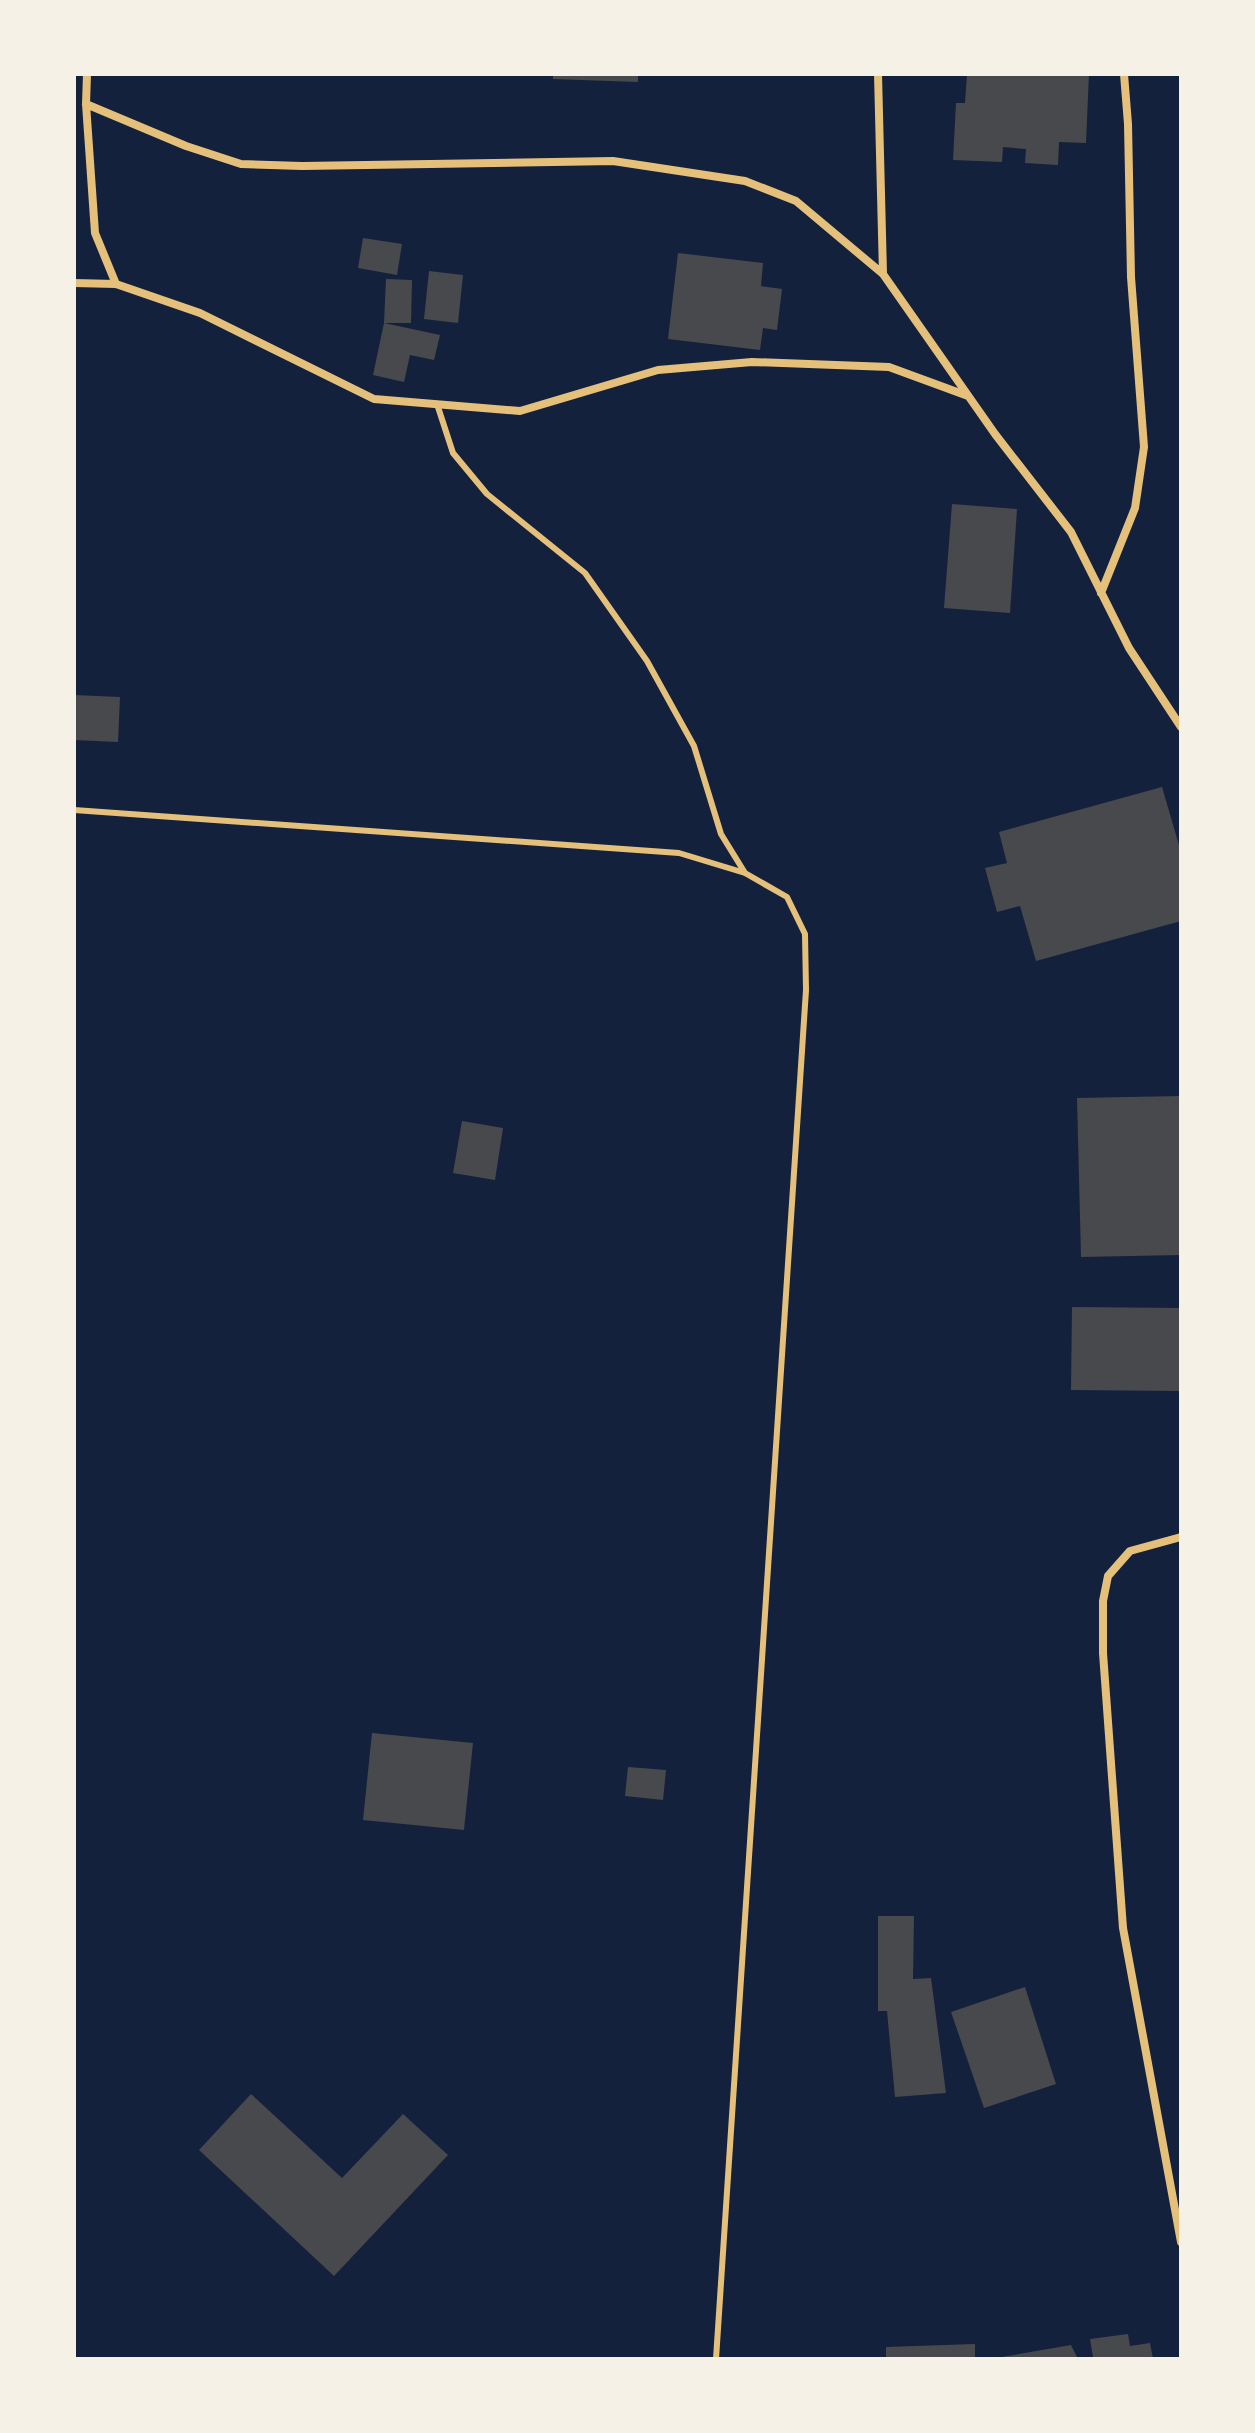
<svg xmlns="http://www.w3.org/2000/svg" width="1255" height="2433" font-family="'Sofia Sans Condensed',sans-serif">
<rect width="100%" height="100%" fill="#14213d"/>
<path fill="#48494c" d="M553,74H638V82L553,79Z
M967,74H1089L1086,143L1059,142L1058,165L1025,163L1026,149L1003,147L1002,162L953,160L956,103H965Z
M363,238L402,244L397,275L358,268Z
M678,253L763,263L761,286L782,289L777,330L763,328L760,350L668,339Z
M429,271L463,275L458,323L424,319Z
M386,279L412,280L411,323H384Z
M384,323L440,335L434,360L410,355L404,382L373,375Z
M952,504L1017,509L1010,613L944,608Z
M74,695L120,697L118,742L74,740Z
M1162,787L1181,852V921L1036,961L1020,906L997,912L985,868L1007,863L999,832Z
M1181,1096V1255L1081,1257L1077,1098Z
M462,1121L503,1128L495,1180L453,1173Z
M1072,1307L1181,1308V1391L1071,1390Z
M372,1733L473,1743L464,1830L363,1820Z
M628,1767L666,1770L663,1800L625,1796Z
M878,1916H914L913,1979L931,1978L946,2093L895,2097L887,2011H878Z
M1025,1987L1056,2084L984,2108L951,2012Z
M251,2094L342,2178L403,2114L448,2155L334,2276L199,2150Z
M1128,2334L1130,2346L1150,2343L1153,2359H1087L1093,2357L1090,2339Z
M975,2344V2359H886V2347Z
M1071,2345L1078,2359H1002V2357Z"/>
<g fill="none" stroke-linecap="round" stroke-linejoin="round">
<path stroke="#e5c07b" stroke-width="6" d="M437,404L453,453L487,494L585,573L647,661L694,746L721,834L745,873
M74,810L679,853L745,873L787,897L805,934L806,990L716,2359"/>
<path stroke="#e5c07b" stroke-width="8" d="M87,74L86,104L95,233L116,284
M878,74L883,274
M86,104L186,146L241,164L302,166L613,161L745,181L796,201L883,274L995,434L1071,532L1129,648L1181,727
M74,283L116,284L200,313L374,399L520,411L658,370L752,362L889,367L968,396
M1101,593L1135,508L1144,447L1131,277L1128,124L1124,74
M1181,1537L1130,1551L1108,1576L1103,1601V1653L1123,1928L1181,2242"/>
</g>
<rect width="1255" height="2433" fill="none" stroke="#f6f1e7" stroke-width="152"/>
</svg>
